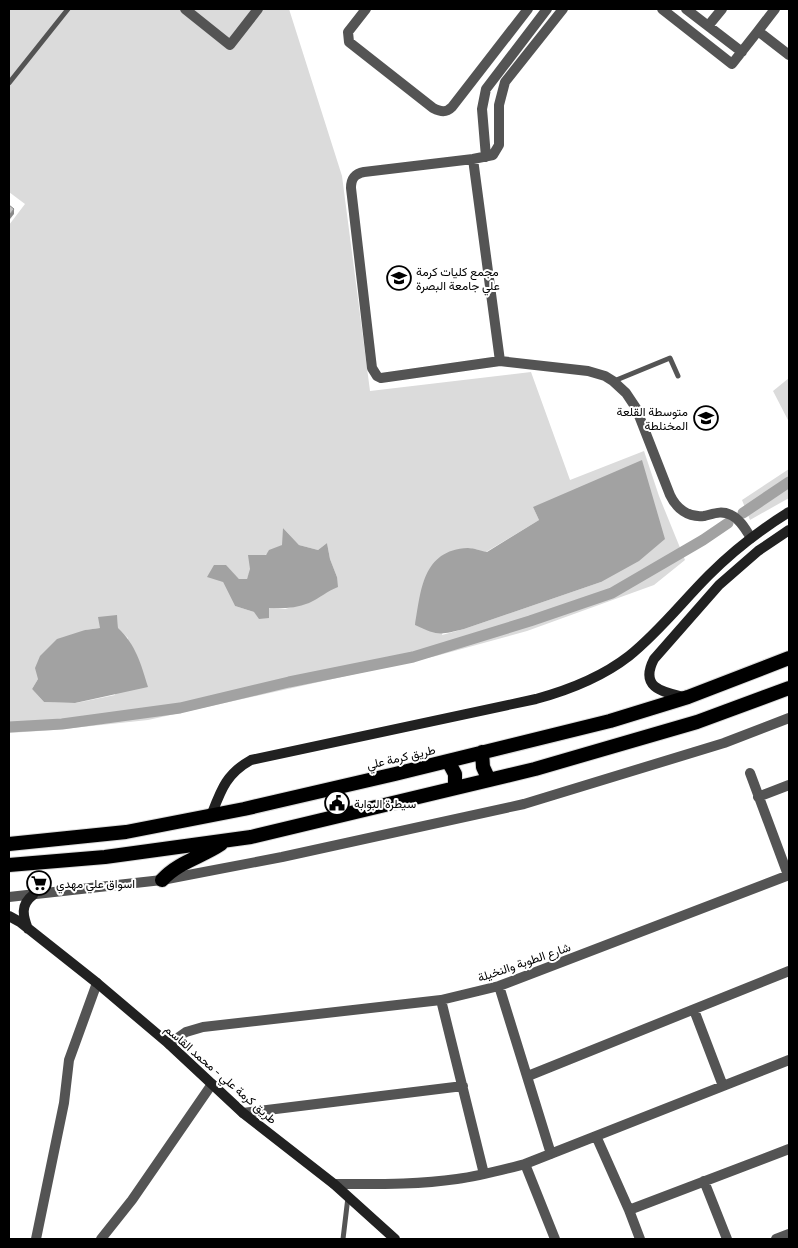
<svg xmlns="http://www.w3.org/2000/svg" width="798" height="1248" font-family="'Titillium Web',Vazirmatn,sans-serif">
<rect width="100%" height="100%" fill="#fff"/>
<path fill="#dbdbdb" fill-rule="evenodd" d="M9,9H289L342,176L370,391L531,372L570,480L644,451L659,496L685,560L654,585L527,631L436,656L148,720L54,730L9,733V225L25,204L9,192ZM533,507L601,582L464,629L442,635L468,548L486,552L539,520ZM283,528L299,545L318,550L327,543L330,559L337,577L328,590L310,602L285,609L269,608L254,612L235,606L223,582L226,566L239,579H247C252,563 268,551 283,545ZM117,616L118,629L128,638L115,695L76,703L44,702L32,689L38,679L85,630L100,628Z
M789,378V422L773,391Z
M789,469V498L750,520L742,500Z"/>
<path fill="#a2a2a2" d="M642,460L665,539L639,561L601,582L464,629C440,635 438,636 415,625C421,591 422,550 468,548C474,548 481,551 487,552L539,520L533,507Z
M283,528L299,545L318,550L327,543L330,559L337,577L338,587C327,591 320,598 309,603C296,608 283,609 269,608V618L259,619L254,612L235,606L223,582L207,577L214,565H226L239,579H247L250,569L248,555H266L269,550L282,545Z
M117,615L118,628C136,645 141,664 148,687L75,703L44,702L32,689L38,679L35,668L40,656L57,639L85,630L100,628L98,617Z"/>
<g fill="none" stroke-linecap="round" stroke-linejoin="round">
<path stroke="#a2a2a2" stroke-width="11" d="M743,513L789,482
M9,727L62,724L180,708L289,682L413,657L530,621L612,593L703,540L728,523"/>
<g stroke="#dbdbdb" stroke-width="16">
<path id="trunk" d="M482,752L483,767L489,780
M448,761L455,774V788
M9,844L126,832L244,809L395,774L610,721L688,697L789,658
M9,865L105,857L251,837L535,769L697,722L789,688
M162,880C178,862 202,857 221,844"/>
</g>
<path stroke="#545454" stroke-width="5" d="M9,83L68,9
M614,381L670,358L678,376
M343,1239L348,1197"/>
<path stroke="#545454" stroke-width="10" d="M185,9L230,45L258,9
M366,9L348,32L349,42L433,108C441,112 446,113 452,107L528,9
M662,9L732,64L758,31
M686,9L742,52
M775,9L758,31L789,55
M708,26L722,9
M486,157L482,109L486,89L547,9
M473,159L500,361L381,378L377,376L372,368L351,188C351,179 354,174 364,172L473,159L493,155L499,145V105L505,82L563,9
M500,361L588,371L605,376L613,381L626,393L636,408L670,495C676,508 688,518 704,516C713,514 721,510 731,515C740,519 746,530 751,538
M750,773L788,875
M758,797L789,785
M499,986L551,1154
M441,1000L484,1174
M694,1010L723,1086
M169,1044L186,1032L203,1027L441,1000L499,986L789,875
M528,1076L789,971
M243,1113L463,1086
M596,1136L629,1210L640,1239
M525,1164L555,1239
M704,1181L727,1239
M334,1184C375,1184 416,1185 457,1179C480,1176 502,1170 525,1164L789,1060
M629,1210L789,1149
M36,1239L64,1103L69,1060L97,983
M101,1239L132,1200L212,1084
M776,1239L789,1234"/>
<path stroke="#545454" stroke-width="10" d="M9,897L162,880L282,857L524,804L724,743L789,718"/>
<path stroke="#212121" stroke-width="10" d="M684,697C663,692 639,688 654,659L719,585L758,551L789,530
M211,816C221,790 226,774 251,760L536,699C569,690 602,677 629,656C659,632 682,602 709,575C733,551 760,530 789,512
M9,916L20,922L97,983L169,1044L243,1113L334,1184L395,1239
M28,929C23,916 20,905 33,895"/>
<use href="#trunk" stroke="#000" stroke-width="14"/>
</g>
<path fill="#898989" d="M14,209V214L10,219V214Z"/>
<path fill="#c4c4c4" stroke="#898989" d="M9,205L14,209L10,214L9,213Z"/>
<defs>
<g id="university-ring" transform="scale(1.25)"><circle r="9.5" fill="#fff" stroke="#000" stroke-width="1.5"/><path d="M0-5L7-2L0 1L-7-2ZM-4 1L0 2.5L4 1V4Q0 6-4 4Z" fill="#000"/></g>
<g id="school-ring" transform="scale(1.25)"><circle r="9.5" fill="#fff" stroke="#000" stroke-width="1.5"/><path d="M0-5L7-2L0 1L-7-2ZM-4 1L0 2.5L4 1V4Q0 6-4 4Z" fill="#000"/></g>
<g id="civic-ring" transform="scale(1.25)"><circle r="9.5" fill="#fff" stroke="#000" stroke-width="1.5"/><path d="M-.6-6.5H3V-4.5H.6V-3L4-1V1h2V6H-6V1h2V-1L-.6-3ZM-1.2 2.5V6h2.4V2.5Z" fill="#000"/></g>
<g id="supermarket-ring" transform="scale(1.25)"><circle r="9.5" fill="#fff" stroke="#000" stroke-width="1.5"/><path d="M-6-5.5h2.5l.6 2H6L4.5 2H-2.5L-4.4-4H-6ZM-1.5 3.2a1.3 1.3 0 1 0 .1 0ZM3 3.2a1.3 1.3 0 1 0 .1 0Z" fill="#000"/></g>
</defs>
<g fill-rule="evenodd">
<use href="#university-ring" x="399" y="278"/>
<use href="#school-ring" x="706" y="418"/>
<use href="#civic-ring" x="337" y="803"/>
<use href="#supermarket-ring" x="39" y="883"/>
</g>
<g text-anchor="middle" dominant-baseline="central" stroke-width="4" stroke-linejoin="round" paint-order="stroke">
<g font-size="12" fill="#000" stroke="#fff" text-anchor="start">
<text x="416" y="271">مجمع كليات كرمة<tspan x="416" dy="14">علي جامعة البصرة</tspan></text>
<text x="688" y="411" text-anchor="end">متوسطة القلعة<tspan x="688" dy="14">المخنلطة</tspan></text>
<text x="354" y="803">سيطرة البوابة</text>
<text x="56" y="883">اسواق علي مهدي</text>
</g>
<g font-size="12" fill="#000" stroke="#fff">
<text transform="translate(401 757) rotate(-13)">طريق كرمة علي</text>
<text transform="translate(524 962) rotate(-19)">شارع الطوبة والنخيلة</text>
<text transform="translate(221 1074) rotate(41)">طريق كرمة علي - محمد القاسم</text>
</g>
</g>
<rect width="798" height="1248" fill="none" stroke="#000000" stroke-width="20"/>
</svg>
